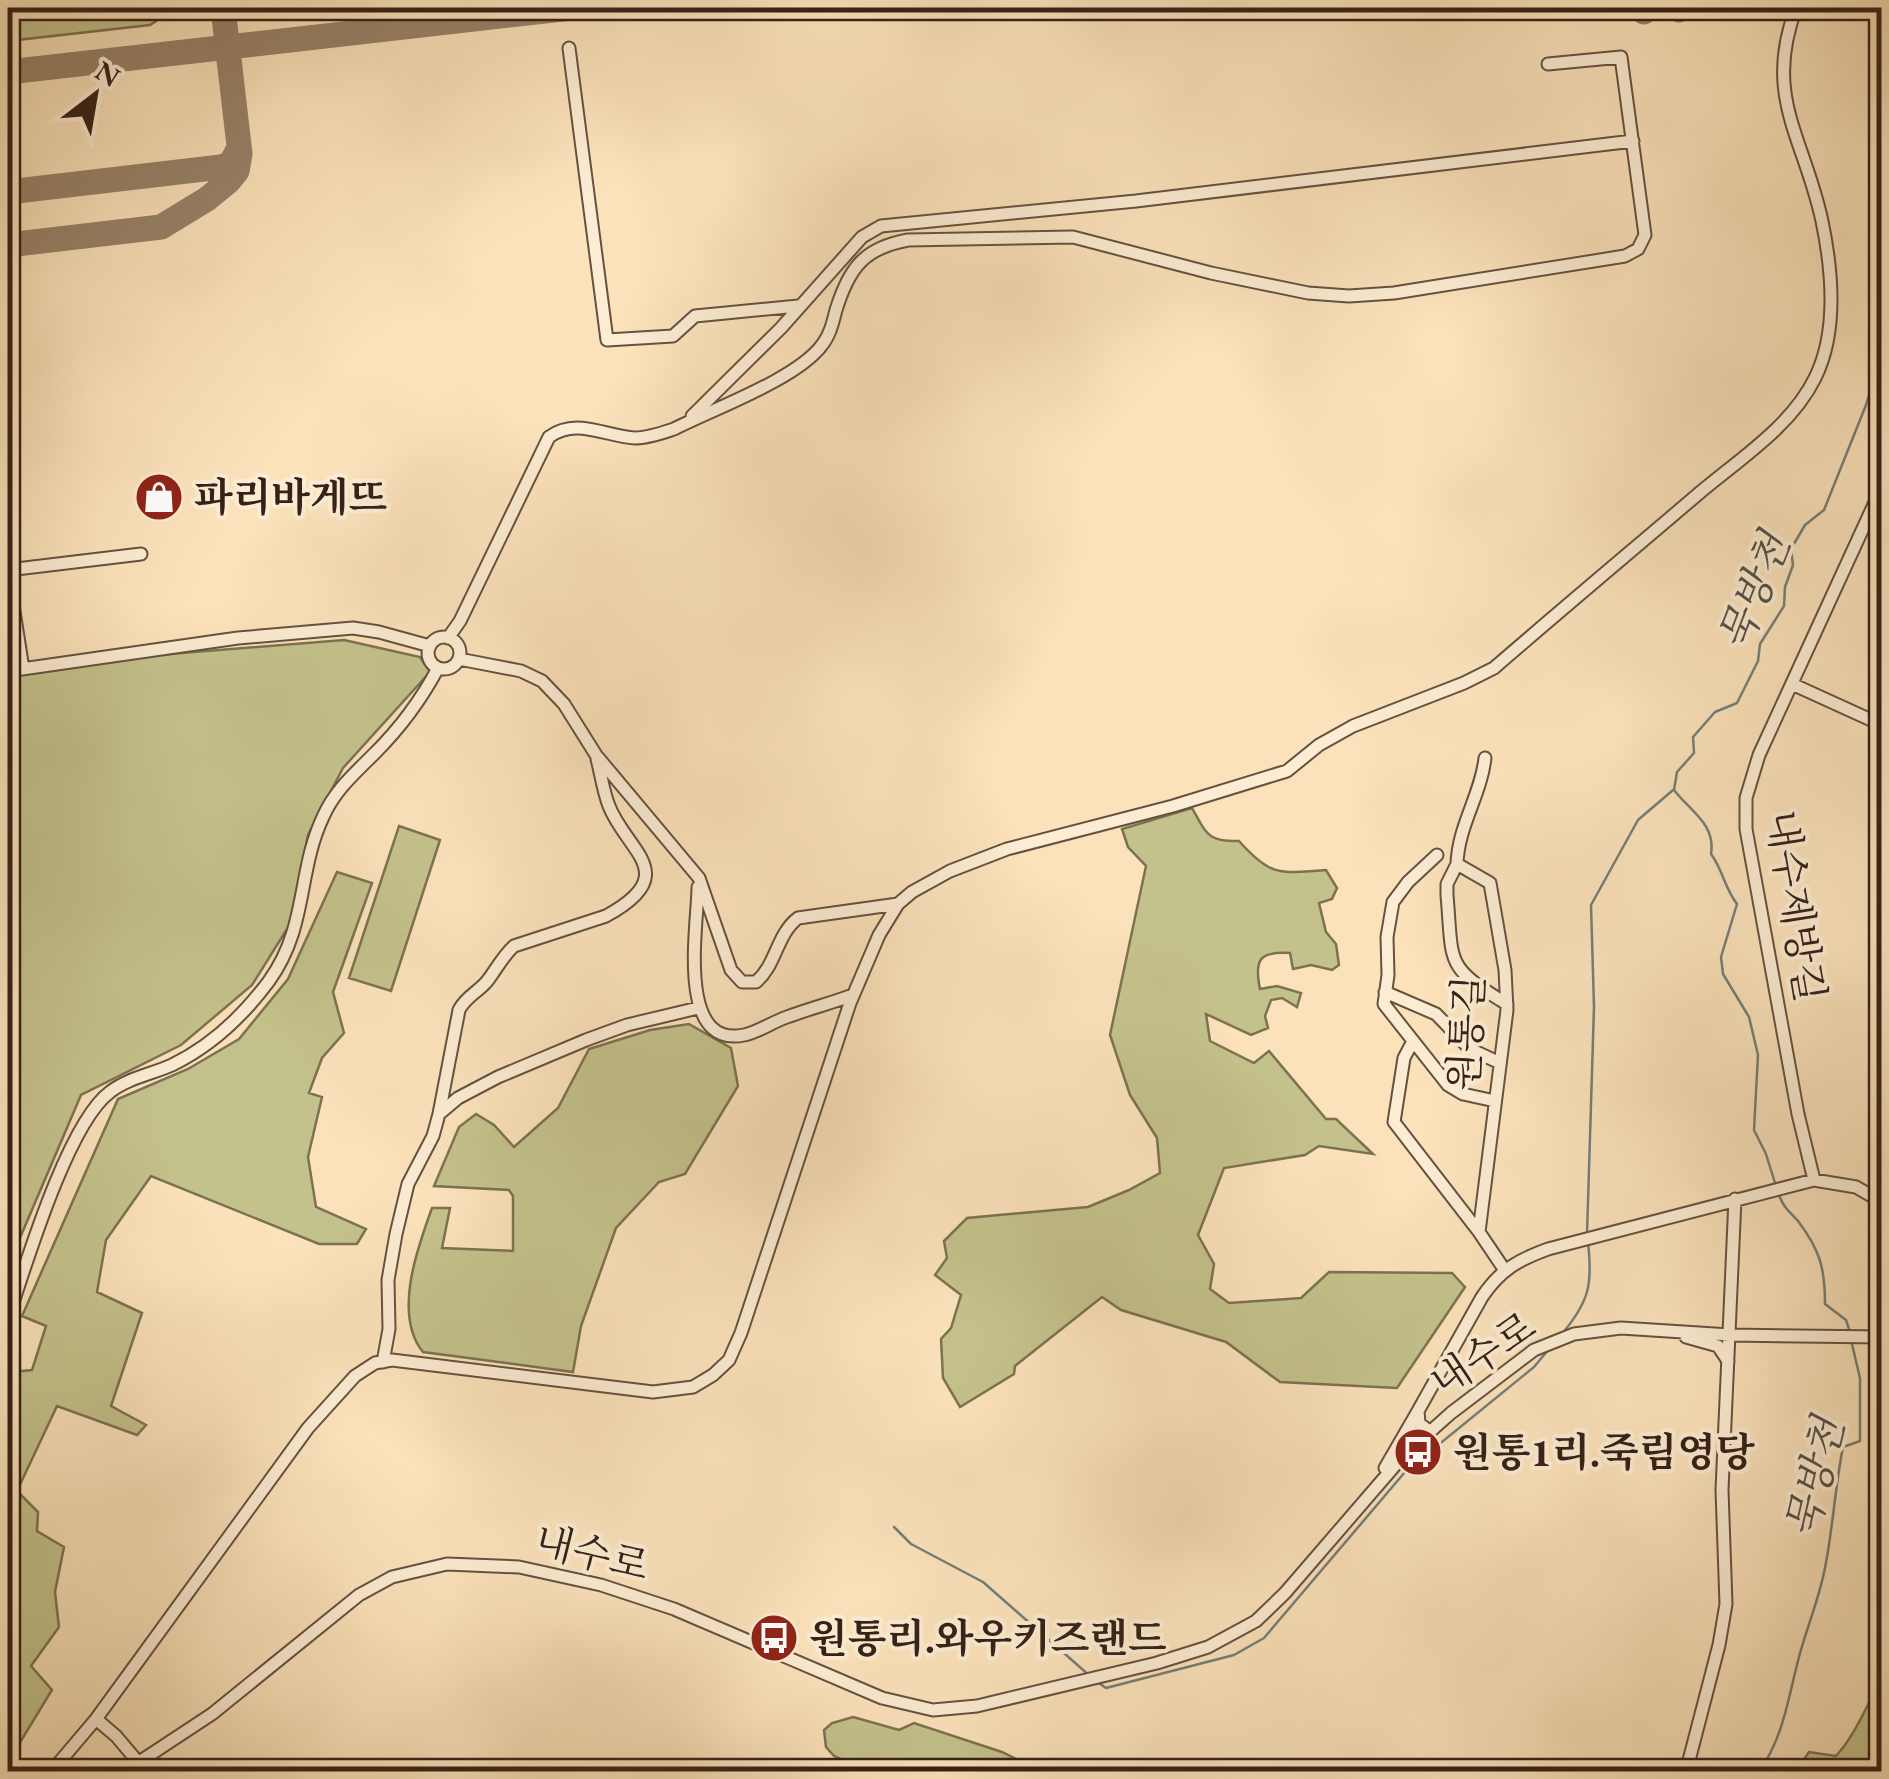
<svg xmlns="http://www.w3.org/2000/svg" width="1889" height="1779" font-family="'EB Garamond','Noto Serif KR',serif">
<rect width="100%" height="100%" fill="#fbe2bb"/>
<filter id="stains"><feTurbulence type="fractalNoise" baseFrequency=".002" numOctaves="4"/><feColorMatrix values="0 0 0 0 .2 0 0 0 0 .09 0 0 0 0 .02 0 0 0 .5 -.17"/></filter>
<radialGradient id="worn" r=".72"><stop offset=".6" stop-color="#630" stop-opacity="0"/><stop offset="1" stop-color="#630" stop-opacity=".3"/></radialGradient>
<path fill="#c4c28c" stroke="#7c7252" stroke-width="2.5" d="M8,8H176L150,25L8,41Z
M344,640L420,657L430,672L343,768L308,835L292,921L252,985L181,1045L81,1095L8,1266V677L157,655Z
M1192,808C1207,834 1207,842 1239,841C1272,878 1280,873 1326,870L1337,888L1332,899L1319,903L1326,932L1336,944L1339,965L1332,970L1311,965L1293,969L1290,953C1259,951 1254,960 1260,989L1277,986L1301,993L1297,1007L1282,998L1271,1000L1265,1016L1268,1028L1251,1035L1206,1014L1210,1041L1254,1063L1269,1051L1326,1119H1336L1373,1154L1319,1146L1305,1155L1224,1168L1198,1235L1214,1264L1210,1289L1229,1303L1301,1298L1329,1272L1452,1273L1465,1287L1397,1388L1280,1382L1226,1342L1121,1310L1102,1297L1015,1366L1014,1374L960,1407L943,1378L941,1339L951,1328L961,1295L935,1275L947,1258L944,1241L967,1218L1088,1207L1129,1190L1160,1173L1157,1138L1130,1095L1110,1035L1146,866L1128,847L1122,829Z
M399,826L440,840L391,991L349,978Z
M337,872L372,883L333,992L344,1033L322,1058L309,1093L322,1097L308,1157L316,1207L366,1229L357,1244H319L151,1176L106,1240L97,1292L142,1313L111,1406L146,1425L137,1435L57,1406L17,1491L38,1512L37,1531L64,1547L55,1592L59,1627L31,1666L52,1690L13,1754C10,1626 3,1499 12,1372L32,1370L46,1326L22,1316L118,1099L188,1069L239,1039L288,979Z
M689,1024L731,1048L738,1086L685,1174L659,1182L616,1228L581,1326L573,1372L423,1352C393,1315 417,1249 432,1208H450L442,1248L513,1251V1196L509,1190L434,1186L459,1127L476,1114L494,1125L514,1147L558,1108L589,1049L650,1030Z
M1881,1680V1771H1796L1809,1752L1836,1756C1856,1734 1866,1706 1881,1680Z
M853,1717L899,1730L914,1723L1002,1752L1041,1771H867L834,1756L826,1747L824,1730L832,1723Z"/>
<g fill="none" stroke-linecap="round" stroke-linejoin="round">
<path stroke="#757e77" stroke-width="2.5" d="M1775,1183L1766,1154L1754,1130L1758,1055L1749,1017L1723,974L1721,957L1737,904C1724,887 1723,870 1711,854C1716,824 1690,811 1674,790L1677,772L1694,753L1693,737L1715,712L1737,703L1758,661L1760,644L1784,606L1785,587L1793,565L1791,549L1805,525L1824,510L1866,405L1881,355L1877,322L1882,291
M1779,1195C1783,1207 1790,1212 1798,1221C1820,1250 1825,1268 1825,1304L1846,1320L1850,1332
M1587,1234L1594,1007L1591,905L1638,820L1673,790
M1561,1335C1589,1302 1593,1285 1588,1242
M894,1527L911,1544L983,1582L1090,1676
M1096,1681L1106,1688L1234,1655L1264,1638L1405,1472L1534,1367L1549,1349
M1759,1772C1784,1736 1788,1698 1799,1657C1807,1627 1819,1599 1825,1568C1833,1528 1835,1487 1843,1447L1860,1441V1378L1851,1340"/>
<path stroke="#988269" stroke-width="25" d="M1677,8L1679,10
M1644,12L1646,8
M8,72L572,8
M8,192L221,167L231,163L239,148
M8,245L161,227L207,199L229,181L237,171L240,154L223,8"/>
<g stroke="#665140" stroke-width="15">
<path id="minor" d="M569,48L607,340L673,336L695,316L798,306
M692,416L781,328L862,237L881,226L1136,201L1633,141
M8,570L141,554
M8,573L23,669
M428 653a16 16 0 1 1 32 0a16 16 0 1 1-32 0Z
M448,638L460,621L549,437C576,417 604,436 635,438C648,438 662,433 674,429C713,409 797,379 822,345C830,335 833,322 836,310C849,268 864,248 908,240L1073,237L1211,273L1308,293L1349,296L1394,293L1625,256L1638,249L1645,235L1621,57L1548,64
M459,659L521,671L542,681L564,704L596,755L699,878L731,970L742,982H756C777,964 776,935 798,918L898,904
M8,671L238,638L353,628L379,632L430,646
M1792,684L1882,725
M1485,758C1481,795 1458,826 1457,864L1490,883L1505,970L1507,1010L1479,1232L1504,1269
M1437,855L1408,882L1393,902L1387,937L1388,975L1384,1004L1448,1085L1463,1094L1495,1101
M1457,864L1447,884V895C1453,964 1444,966 1507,1004
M698,887C698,923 675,1049 744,1035C759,1032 772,1022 787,1017C809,1009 831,1003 853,995
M1385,992L1436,1014L1470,1049L1500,1063
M1413,1041L1404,1058L1394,1122L1479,1232
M439,1114L459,1010C466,996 480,991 488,980C497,968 503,956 514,946L606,916C683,874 627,852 609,806C603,791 601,774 597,759
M1814,1180L1798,1114L1746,829V798L1759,755L1882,487
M8,1318C26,1264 68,1123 110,1092C128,1078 152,1074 172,1065C211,1046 243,1016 269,981C308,927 297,872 323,817C335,790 355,773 375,753C401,727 421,700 438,668
M1686,1337L1718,1346L1728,1361
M383,1362L389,1329L388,1280L396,1234L408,1184L433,1136L439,1114L458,1098L498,1077L586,1040L627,1025L698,1008
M1429,1431L1419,1423L1418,1411L1482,1297C1500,1270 1518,1260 1548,1249L1814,1180L1856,1187L1882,1202
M1385,1468L1418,1411
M96,1719L116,1736L138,1762
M51,1772L96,1719L308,1428L355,1376L375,1363L392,1360L653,1392L693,1387L713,1375L729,1360L741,1333L850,1003L879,935L898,904L912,892L950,871L1007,849L1173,806L1287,771L1319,745L1353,726L1464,683L1494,668C1561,610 1629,553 1697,495C1738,460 1791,427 1815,378C1838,332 1832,269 1822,221C1804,137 1763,97 1796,8
M124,1772L212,1714L359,1595L392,1577L447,1564L519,1567L601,1585L674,1609L882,1698L933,1710L977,1706L1157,1663L1208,1647L1256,1621L1285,1593L1404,1455L1451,1413L1534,1350L1574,1334L1621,1328L1730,1335L1882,1337
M1686,1772L1719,1645L1726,1604L1722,1490L1735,1199"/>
</g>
<use href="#minor" stroke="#fcecd3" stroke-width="11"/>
</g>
<defs>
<g id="shop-disc" transform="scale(2.5)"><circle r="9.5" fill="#8f2418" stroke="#fcecd3"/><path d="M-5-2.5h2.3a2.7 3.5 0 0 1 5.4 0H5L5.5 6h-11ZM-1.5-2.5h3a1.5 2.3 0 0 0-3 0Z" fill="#fff"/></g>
<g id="bus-disc" transform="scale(2.5)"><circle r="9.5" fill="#8f2418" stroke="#fcecd3"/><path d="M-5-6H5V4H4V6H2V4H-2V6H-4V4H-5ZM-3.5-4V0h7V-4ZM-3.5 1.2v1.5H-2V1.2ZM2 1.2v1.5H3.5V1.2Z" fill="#fff"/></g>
</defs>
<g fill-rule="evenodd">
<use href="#shop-disc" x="159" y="497"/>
<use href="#bus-disc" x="1418" y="1452"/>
<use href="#bus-disc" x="774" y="1638"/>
</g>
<g text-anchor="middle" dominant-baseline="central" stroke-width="8" stroke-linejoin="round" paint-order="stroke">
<g font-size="40" font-weight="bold" fill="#352117" stroke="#fcecd3" text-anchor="start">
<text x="194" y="497">파리바게뜨</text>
<text x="1453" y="1452">원통1리.죽림영당</text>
<text x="809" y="1638">원통리.와우키즈랜드</text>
</g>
<g font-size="40" fill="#352117" stroke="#fcecd3">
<text transform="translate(1796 906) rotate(81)">내수제방길</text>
<text transform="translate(1466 1033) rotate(-87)">원통길</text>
<text transform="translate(1483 1354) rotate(-34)">내수로</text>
<text transform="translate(592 1553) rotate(14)">내수로</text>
</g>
<g font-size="42" font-style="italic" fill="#555047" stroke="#fcecd3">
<text transform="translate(1754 592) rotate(-68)">묵방천</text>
<text transform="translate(1815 1478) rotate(-76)">묵방천</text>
</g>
</g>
<rect width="1889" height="1779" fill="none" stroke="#fbe2bb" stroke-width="40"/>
<rect x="10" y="10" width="1869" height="1759" fill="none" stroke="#352117" stroke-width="5"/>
<rect x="20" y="20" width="1849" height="1739" fill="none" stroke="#352117" stroke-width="2.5"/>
<g transform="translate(95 95) rotate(31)" stroke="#fcecd3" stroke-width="8" paint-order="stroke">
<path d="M0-8L18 38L0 25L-18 38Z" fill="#352117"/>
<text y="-15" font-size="28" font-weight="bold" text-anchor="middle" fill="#352117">N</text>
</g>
<rect width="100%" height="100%" filter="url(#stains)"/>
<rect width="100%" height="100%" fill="url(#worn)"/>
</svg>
